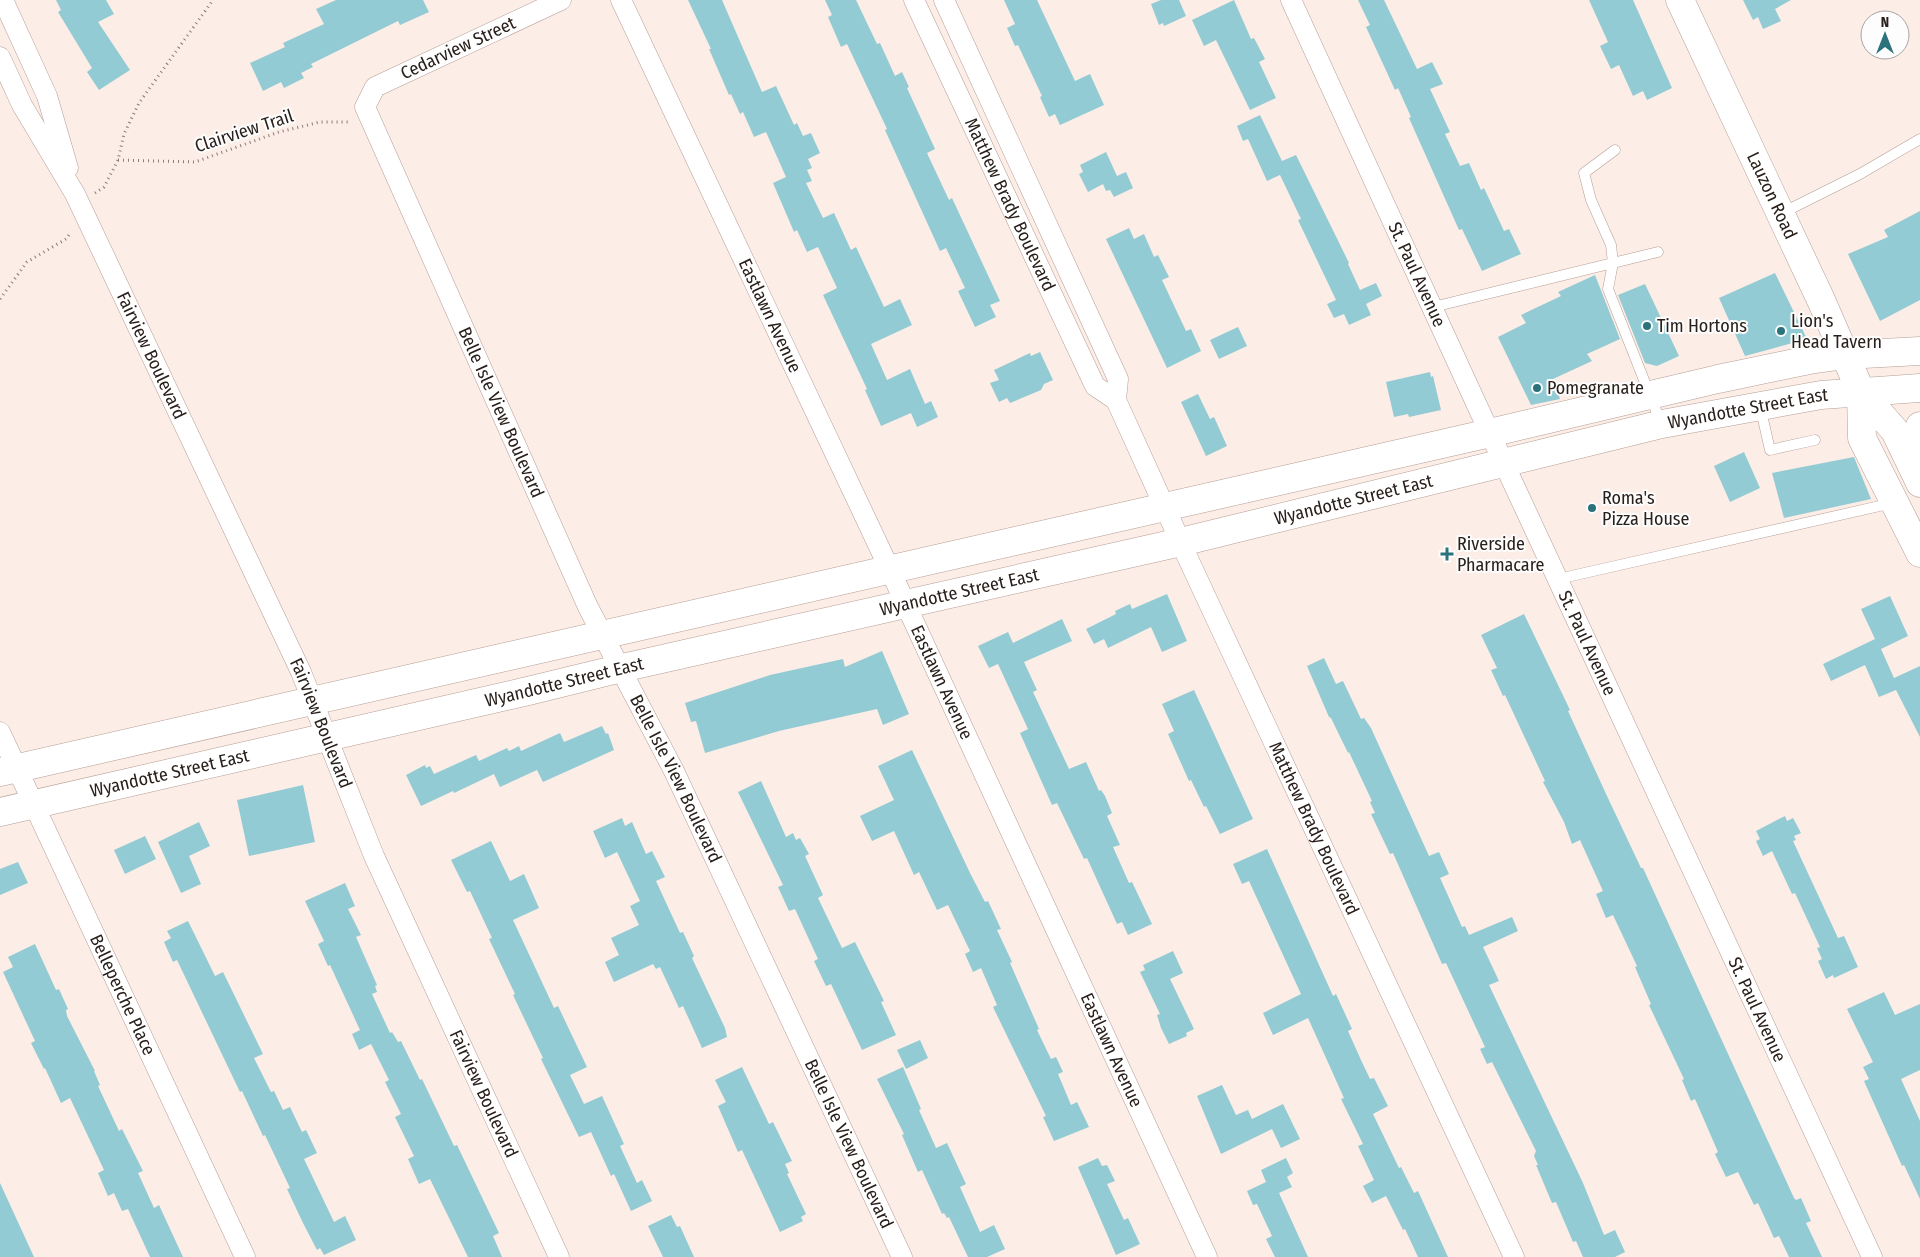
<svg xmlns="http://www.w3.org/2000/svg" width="1920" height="1257" font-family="'Fira Sans Condensed',sans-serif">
<rect width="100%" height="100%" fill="#fcede6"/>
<path fill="#92cbd4" d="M56,0H106L114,14L98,22L130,70L99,90L87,72L92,68L58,12L61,10Z
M336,0H423L429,12L400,25L398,21L311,64L313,67L301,73L304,78L284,88L281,82L263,91L250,63L285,47L283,43L324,24L316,9Z
M688,0H722L762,92L776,86L794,125L797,123L803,136L811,133L820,153L808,159L812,168L807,170L812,181L806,183L823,218L834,213L851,250L856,247L884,307L900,299L912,325L871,344L887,380L910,369L925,404L931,401L938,417L917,427L911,413L881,426L865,390L867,389L823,295L837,288L818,247L807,252L797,230L794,232L773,183L786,177L766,132L754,137L743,112L740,114L731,94L729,95L709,49H711Z
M825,0H856L877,44L880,43L895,76L902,72L909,87L907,88L935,149L927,153L949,200L952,198L1000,301L990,305L996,317L975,327L958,291L965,288L946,248L940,251L885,130L887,129L847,44L841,47L828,17L832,15Z
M1004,0H1037L1075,81L1090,74L1104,105L1060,125L1055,114L1049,117L1040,97L1042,96L1018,45L1015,46L1007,28L1015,24Z
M1161,0H1179L1186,16L1164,26L1163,23L1159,25L1151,4Z
M1234,0L1251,39L1254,38L1265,59L1259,62L1276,98L1250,110L1216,40L1204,46L1192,20Z
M1358,0H1384L1417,69L1432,62L1443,84L1430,89L1450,132L1445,134L1460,166L1469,163L1481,190L1484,188L1504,231L1509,229L1521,254L1482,271L1462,229L1459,230L1409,118L1411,117L1398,88L1395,90L1366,27L1370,25Z
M1589,0H1633L1672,88L1647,100L1643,91L1633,96L1619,65L1611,69L1600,46L1608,42Z
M1743,0H1791L1775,9L1781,21L1763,29L1758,17L1753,20Z
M1260,115L1282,161L1296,155L1349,263L1348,264L1360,290L1376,283L1382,296L1366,304L1371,315L1349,325L1344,314L1334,318L1327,304L1336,300L1298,220L1301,219L1280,175L1267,181L1248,139L1243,141L1237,126Z
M1106,152L1117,176L1126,172L1133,188L1114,197L1110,190L1106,191L1103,184L1088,192L1079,174L1083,172L1080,165Z
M1920,211V300L1880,321L1848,254L1888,237L1884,230Z
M1129,228L1134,239L1144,234L1154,257L1158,255L1169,277L1162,280L1186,331L1191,329L1201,351L1167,368L1106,239Z
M1775,273L1807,339L1745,356L1719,298Z
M1595,275L1620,339L1587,354L1592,361L1553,379L1560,399L1531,405L1498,337L1526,323L1521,315L1561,296L1558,292Z
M1645,284L1679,356L1657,366L1645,363L1618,295Z
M1238,327L1247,346L1219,359L1210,340Z
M1040,352L1053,380L1044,384L1041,390L1010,403L1007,398L999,402L990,383L999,380L994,370L1030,353L1031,356Z
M1430,372L1431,377L1433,376L1441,410L1409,417L1408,414L1394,417L1386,382Z
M1198,394L1210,419L1214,417L1227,446L1206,456L1181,402Z
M1744,452L1760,488L1730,502L1714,466Z
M1854,457L1871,499L1784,518L1772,473Z
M1167,594L1187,641L1162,652L1151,627L1108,648L1104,639L1094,644L1086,629L1116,614L1115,611L1130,604L1132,609Z
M1890,596L1908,636L1881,649L1894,678L1920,666V737L1896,690L1879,697L1865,665L1831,681L1823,664L1875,639L1861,609Z
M1524,614L1570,710L1568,711L1607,796L1641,868H1643L1794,1198L1796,1200L1801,1198L1811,1221L1806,1223L1822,1257H1789L1779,1236L1774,1238L1758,1203L1754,1205L1738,1172L1726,1177L1715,1154L1718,1152L1695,1099L1691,1101L1682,1080L1684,1079L1649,1005L1651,1004L1635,967L1637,966L1613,915L1606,918L1596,894L1603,891L1580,840L1572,844L1564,822L1543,782L1545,781L1505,695L1503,696L1491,670L1497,668L1481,635Z
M1062,619L1072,641L1024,662L1037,690L1033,692L1069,769L1086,762L1099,791L1101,790L1105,796L1112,813L1107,816L1120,845L1113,847L1129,883L1132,882L1152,924L1128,935L1122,922L1117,924L1087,858L1084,859L1057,803L1052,805L1020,733L1028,729L998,664L989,668L978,646L1008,632L1013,643Z
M882,651L909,714L883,725L877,709L779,731L705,753L696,721L691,722L685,703L770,675L843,659L845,667Z
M1324,658L1336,684L1343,681L1361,719L1364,718L1371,728L1429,856L1439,852L1449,874L1440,878L1441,880L1462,927L1465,926L1469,935L1512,917L1518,931L1483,947L1499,981L1489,985L1583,1183L1604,1235L1615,1230L1625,1252L1615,1257H1583L1576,1241L1573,1242L1556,1202L1552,1203L1536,1165H1538L1534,1156L1536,1151L1492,1062L1487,1064L1480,1049L1485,1047L1446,963L1442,964L1393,853L1390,854L1371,814L1375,813L1370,802L1372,801L1349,752L1348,753L1331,718L1329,717L1307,666Z
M1194,690L1253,819L1220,834L1206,806L1204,807L1191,780L1189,781L1168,734L1174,731L1162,704Z
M602,726L606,734L608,733L614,750L543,782L537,770L500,787L494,774L454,793L453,791L421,806L406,775L425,765L426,768L430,766L434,774L476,755L479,761L507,748L509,751L519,746L521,751L560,733L564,742Z
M912,750L970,873L985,902L988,901L1001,929L997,930L1012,962L1010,963L1039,1029L1037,1030L1051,1059L1056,1057L1063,1072L1058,1074L1071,1105L1077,1102L1089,1127L1054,1141L1043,1117L1046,1116L993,1007L997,1005L981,968L973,972L965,954L970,951L948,905L937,910L919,872L914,875L894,831L872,841L860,816L894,800L878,766Z
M761,781L786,837L793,833L796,840L800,838L809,854L805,856L823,895L818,898L842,948L855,942L884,1001L881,1002L896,1035L862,1050L831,984L826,986L814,961L818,959L795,909L789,911L778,887L783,885L738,792Z
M303,785L315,842L249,856L237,800Z
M1785,816L1787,821L1793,818L1801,833L1794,836L1796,840L1793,841L1838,938L1844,936L1858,967L1834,978L1833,975L1826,979L1818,961L1822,959L1817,948L1820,947L1795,893L1792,894L1772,851L1763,856L1756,841L1760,839L1756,831Z
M622,818L625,826L632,822L646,854L652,851L665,877L656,881L680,933L683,932L694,956L692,958L725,1028L727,1037L702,1048L683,1006L679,1008L660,967L656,969L653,964L614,982L605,962L619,955L611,938L639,925L630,906L640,901L617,852L605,858L593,831Z
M199,822L210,846L189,856L201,884L181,893L158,842Z
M145,836L156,859L125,874L114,850Z
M491,841L510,881L524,874L539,908L513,920L554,1008L558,1006L587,1067L570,1075L584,1104L602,1096L624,1144L620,1146L637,1183L642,1180L652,1201L631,1211L614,1174L611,1176L591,1132L579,1137L541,1059L543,1058L513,995L515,994L489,939L492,938L470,891L467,892L451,860Z
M1267,849L1333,996L1336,994L1352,1029L1348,1031L1361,1060L1370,1079L1374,1078L1388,1106L1373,1114L1399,1168L1401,1167L1414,1193L1418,1191L1448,1257H1418L1405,1229L1403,1230L1386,1196L1372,1203L1363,1186L1374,1180L1358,1146L1363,1144L1341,1099L1344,1098L1308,1018L1273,1035L1263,1013L1301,994L1249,881L1242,884L1233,864Z
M18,862L28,883L0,895V869Z
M345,883L355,906L348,909L361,935L356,937L377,985L375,986L377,992L372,994L390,1033L392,1032L398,1042L401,1041L420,1080L422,1079L454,1146L457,1145L499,1233L493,1236L502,1257H468L430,1179L419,1184L408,1159L414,1156L395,1117L401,1114L385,1082L389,1080L371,1044L359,1050L352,1034L360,1030L330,965L328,966L318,944L324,941L305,901Z
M188,921L215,976L223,972L263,1054L254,1058L271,1092L274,1091L283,1110L290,1107L302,1132L306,1130L317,1153L304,1159L334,1222L345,1216L356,1240L324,1255L320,1248L317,1250L303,1223L287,1189L290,1188L265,1135L263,1136L242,1091L240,1092L177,960L173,962L164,942L171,938L167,931Z
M35,944L56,990L59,989L68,1009L66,1010L67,1016L95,1071H94L100,1085L98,1086L119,1131L122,1129L143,1171L138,1173L154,1208L159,1205L183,1257H150L128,1209L122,1211L114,1193L108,1196L98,1173L104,1170L70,1098L61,1103L45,1068L44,1069L31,1043L35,1041L3,972L13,967L8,957Z
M1173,951L1183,973L1170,979L1194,1029L1186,1033L1187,1036L1169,1044L1161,1028L1157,1015L1160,1014L1140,972L1145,970L1143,965Z
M1884,992L1895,1015L1920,1004V1070L1901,1079L1920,1121V1199L1904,1165L1902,1166L1864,1081L1869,1079L1863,1067L1873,1062L1847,1009Z
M920,1040L928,1058L906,1069L897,1050Z
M742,1067L769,1124L773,1122L792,1161L785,1164L789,1173L787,1174L806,1214L801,1217L803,1221L780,1232L742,1150L738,1152L718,1106L726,1102L715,1080Z
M903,1067L921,1109L919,1110L936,1148L947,1143L966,1184L960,1187L980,1232L994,1225L1005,1249L987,1257H968L949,1217L947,1218L944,1213L942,1214L922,1170L918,1172L902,1135L904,1134L877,1079Z
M1222,1085L1236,1115L1248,1110L1252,1119L1283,1104L1300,1139L1281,1148L1272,1129L1221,1154L1197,1096Z
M1098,1158L1102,1166L1107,1165L1115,1181L1107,1184L1124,1220L1128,1218L1140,1244L1116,1255L1078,1167Z
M1286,1158L1293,1173L1287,1177L1292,1187L1279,1193L1308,1257H1275L1266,1239L1272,1236L1257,1204L1253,1205L1247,1191L1266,1182L1261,1170Z
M0,1183L34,1257H0Z
M671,1215L677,1227L680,1226L694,1257H663L648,1226Z"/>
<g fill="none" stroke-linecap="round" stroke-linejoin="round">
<g stroke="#b59e95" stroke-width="11">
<path id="lane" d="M1615,150L1584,173L1591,200L1611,245L1613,263L1608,289L1661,423
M1782,213L1860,174L1920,139
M1433,307L1658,252
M1760,406L1770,450L1815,440
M1558,579L1893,503"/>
</g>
<g stroke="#b59e95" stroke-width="21">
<g id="street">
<path d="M3,0L47,96L68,168"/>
<path id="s1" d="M561,0L375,87L365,107L588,607L674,771L902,1257"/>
<path id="s2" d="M621,0L890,570L1207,1257"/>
<path id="s3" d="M914,0L1095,386L1116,400"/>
<path id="s4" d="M944,0L1118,379L1116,400L1191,565L1514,1257"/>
<path id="s5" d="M1291,0L1481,414L1872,1257"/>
<path id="s6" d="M0,57L22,105L75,194L301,672L374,856L559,1257"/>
<path id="s7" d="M0,732L245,1257"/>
</g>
</g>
<g stroke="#b59e95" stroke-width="29">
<g id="secondary">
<path id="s8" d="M1680,0L1821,300L1861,392L1895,431L1920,483"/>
<path d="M1861,392L1862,438L1920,553"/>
<path d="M1920,426L1918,432L1920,460"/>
<path d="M0,772L1490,433L1718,379L1809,360L1845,355L1920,351"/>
<path id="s9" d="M0,812L528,691L622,668L1181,542L1662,424L1821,395L1920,388"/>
</g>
</g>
<path stroke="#887d77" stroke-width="3" stroke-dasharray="1 4" stroke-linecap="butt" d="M118,160L195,162L279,132L320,122H348L350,120
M95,193L104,187L118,160L124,134L139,103L213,0
M0,299L27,262L66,239L71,232"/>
<use href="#lane" stroke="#fff" stroke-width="10"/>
<use href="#street" stroke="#fff" stroke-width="20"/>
<use href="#secondary" stroke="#fff" stroke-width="28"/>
</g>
<g fill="#2a727c" stroke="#fdfdfd" stroke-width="2">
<circle cx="1647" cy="326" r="5"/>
<circle cx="1781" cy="331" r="5"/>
<circle cx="1537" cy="388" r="5"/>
<circle cx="1592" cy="508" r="5"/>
<path d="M1444.5 546.5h5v5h5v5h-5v5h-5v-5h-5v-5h5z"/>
</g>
<g text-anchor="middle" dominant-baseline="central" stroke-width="4" stroke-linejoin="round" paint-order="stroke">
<g font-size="18" fill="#29201c" stroke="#fdfdfd">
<text transform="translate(458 48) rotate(-25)">Cedarview Street</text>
<text transform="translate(244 131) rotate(-18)">Clairview Trail</text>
<text stroke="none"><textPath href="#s8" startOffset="216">Lauzon Road</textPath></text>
<text stroke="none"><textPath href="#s3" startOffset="226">Matthew Brady Boulevard</textPath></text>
<text stroke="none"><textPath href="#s5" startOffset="302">St. Paul Avenue</textPath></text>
<text stroke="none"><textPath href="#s2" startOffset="349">Eastlawn Avenue</textPath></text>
<text stroke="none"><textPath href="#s6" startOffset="335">Fairview Boulevard</textPath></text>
<text stroke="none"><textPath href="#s9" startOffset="1794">Wyandotte Street East</textPath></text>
<text stroke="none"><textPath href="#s1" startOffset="562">Belle Isle View Boulevard</textPath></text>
<text stroke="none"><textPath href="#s9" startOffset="1389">Wyandotte Street East</textPath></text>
<text stroke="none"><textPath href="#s9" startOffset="984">Wyandotte Street East</textPath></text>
<text stroke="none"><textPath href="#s5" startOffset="708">St. Paul Avenue</textPath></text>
<text stroke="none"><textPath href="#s9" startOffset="579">Wyandotte Street East</textPath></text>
<text stroke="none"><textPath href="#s2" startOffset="754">Eastlawn Avenue</textPath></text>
<text stroke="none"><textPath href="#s6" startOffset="740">Fairview Boulevard</textPath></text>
<text stroke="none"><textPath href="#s9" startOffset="174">Wyandotte Street East</textPath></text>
<text stroke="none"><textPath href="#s1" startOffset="968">Belle Isle View Boulevard</textPath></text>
<text stroke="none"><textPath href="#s4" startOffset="910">Matthew Brady Boulevard</textPath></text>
<text stroke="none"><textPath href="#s7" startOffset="290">Belleperche Place</textPath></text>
<text stroke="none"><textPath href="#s5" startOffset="1112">St. Paul Avenue</textPath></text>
<text stroke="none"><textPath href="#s2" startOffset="1159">Eastlawn Avenue</textPath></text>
<text stroke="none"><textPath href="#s6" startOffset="1145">Fairview Boulevard</textPath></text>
<text stroke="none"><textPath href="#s1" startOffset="1372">Belle Isle View Boulevard</textPath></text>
</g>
<g font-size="18" fill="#29201c" stroke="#fdfdfd" text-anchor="start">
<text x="1791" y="321">Lion's<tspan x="1791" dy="21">Head Tavern</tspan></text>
<text x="1657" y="326">Tim Hortons</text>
<text x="1547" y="388">Pomegranate</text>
<text x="1602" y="498">Roma's<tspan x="1602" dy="21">Pizza House</tspan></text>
<text x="1457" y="544">Riverside<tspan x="1457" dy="21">Pharmacare</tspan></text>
</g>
</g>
<g transform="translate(1885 35)"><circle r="24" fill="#fdfdfd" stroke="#a8a5a3"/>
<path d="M0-4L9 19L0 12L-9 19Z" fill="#2a727c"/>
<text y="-8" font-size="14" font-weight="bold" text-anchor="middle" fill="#29201c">N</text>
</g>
</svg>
